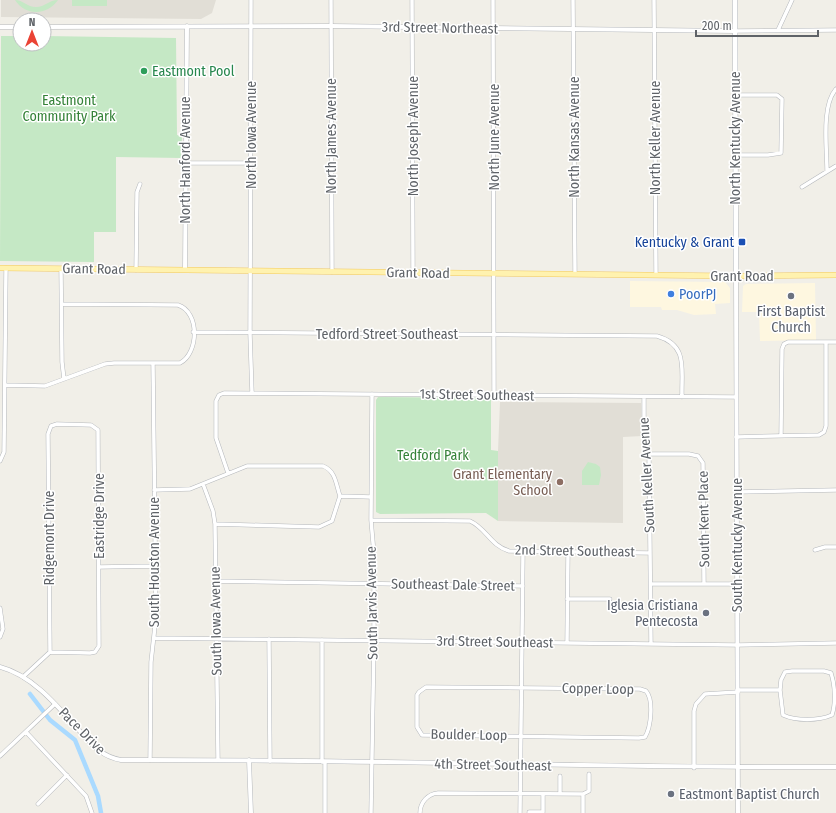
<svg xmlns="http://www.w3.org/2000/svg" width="836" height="813" font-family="'Fira Sans Condensed',sans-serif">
<rect width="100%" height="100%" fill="#f1efe8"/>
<path fill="#fef7e0" d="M630,281L725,282L730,288V303L715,304L716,314L694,315L677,310H662L661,307H630Z
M815,283L816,340L760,341L759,312H742L743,286L746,284Z"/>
<path fill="#e1ded6" d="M1,0H216L212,13L201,19L1,17Z
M500,402L641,403L642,436L623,437V523L498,521V451Z"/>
<path fill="#c5e8c5" d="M15,0C23,0 27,7 36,7C45,7 49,0 58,0C47,16 25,16 15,0Z
M72,0H107V6H72Z
M1,36H20V44H44V36L176,38L177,135L182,136L181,158L116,157V232H94V262L0,261Z
M378,397L491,398V450L498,451V521L486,513L380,514L376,512V400Z
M588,462L596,464L600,467L601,475L599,485H582V471Z"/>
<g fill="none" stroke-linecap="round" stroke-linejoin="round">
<path stroke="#aadaff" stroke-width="4.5" d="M30,694L50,720L75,740L98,796L101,813"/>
<g stroke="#b5b8bc" stroke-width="4.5">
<path id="minor" d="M251,0L250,334L252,393
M331,0L332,272
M412,0L413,273
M493,0L494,396
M573,0L575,274
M654,0L656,275
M778,30L792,0
M735,31L836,30
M735,95H777L782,99L781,153L768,155H736
M185,163H251
M827,171C827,148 821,106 836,89
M802,187L836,166
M61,269L62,362L64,379
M136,270L137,192L140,184
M193,332L657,336C689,345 681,370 682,397
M5,385L45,386L105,364L114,363H180C199,353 200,312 178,305L62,304
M644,397V430L649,454L651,644
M57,424L91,425L98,430L99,646L95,652L90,653L50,652L48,434L51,426Z
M781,435L782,349L784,344L788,342H836
M736,437L819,435L824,432L826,426V343
M649,454H689L698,456L703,463L704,584
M0,461L4,452L6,268
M228,473L216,438V401L219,395L224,393L736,397
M203,484L213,511L215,524L218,760
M154,490L190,489L247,466H323C336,471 336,485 340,496
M736,492L836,490
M340,496L371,497
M371,520L470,521C486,528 491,546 509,551L650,553
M215,524L319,527L332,521L340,496
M815,550L825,547H836
M99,567L155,566
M215,581L523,586
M651,584H737
M567,599H610
M0,608L3,629L0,637
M154,638L737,645L836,643
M269,639L270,761
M322,640V762
M567,643L568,552
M792,671H824L831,673C835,685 836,703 832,715C818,721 796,721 783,715L780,690L781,680L785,672Z
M23,677L50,652
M426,687L640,689L646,691C654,700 651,727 645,737L639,738L422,735L417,727V695L419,692Z
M737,690H780
M26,732L86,796L92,813
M0,756L55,704
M150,760L151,662L156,617L153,364
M694,768V711L696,704L705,694L738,692
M560,776V794
M583,794L589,791V774
M38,804L67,775
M529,812H543V794
M325,813V762
M371,813L374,641V554L371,520L372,394
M420,813C420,802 428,794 438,793L583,794V813
M520,813L523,552"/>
</g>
<g stroke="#b5b8bc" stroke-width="5">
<path id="tertiary" d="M0,27H20
M44,27L331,26L735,31
M185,270L187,26
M736,276L738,813
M0,667C31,675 55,703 76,727C90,742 99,756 121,760C359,759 598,768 836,767
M249,760L251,813"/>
</g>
<g stroke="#b6babf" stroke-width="5.5">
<path id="secondary" d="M735,0L736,276"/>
</g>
<g stroke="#f2c960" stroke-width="6">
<path id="primary" d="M0,268L736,276L836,275"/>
</g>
<use href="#minor" stroke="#fff" stroke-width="3.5"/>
<use href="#tertiary" stroke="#fff" stroke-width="4"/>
<use href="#secondary" stroke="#fff" stroke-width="4.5"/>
<use href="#primary" stroke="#fff2af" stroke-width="5"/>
</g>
<circle fill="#2e9e5b" stroke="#fff" stroke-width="1.5" cx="144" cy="71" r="4"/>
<rect fill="#1a4fb4" stroke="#fff" stroke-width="1.5" x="738" y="238" width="8" height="8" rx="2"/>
<circle fill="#3f7fe0" stroke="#fff" stroke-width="1.5" cx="671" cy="294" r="4"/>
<g fill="#6b7280" stroke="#fff" stroke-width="1.5">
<circle cx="791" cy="296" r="4"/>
<circle cx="706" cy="613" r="4"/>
<circle cx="671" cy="794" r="4"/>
</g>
<circle fill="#8d6e63" stroke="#fff" stroke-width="1.5" cx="560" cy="482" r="4"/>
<g text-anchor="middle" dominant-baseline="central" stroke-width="3" stroke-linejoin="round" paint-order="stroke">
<g font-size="14" fill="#5f6368" stroke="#fff">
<text transform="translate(440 28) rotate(1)">3rd Street Northeast</text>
<text transform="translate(251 135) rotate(-90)">North Iowa Avenue</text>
<text transform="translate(331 136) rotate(-90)">North James Avenue</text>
<text transform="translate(413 136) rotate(-90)">North Joseph Avenue</text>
<text transform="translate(494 137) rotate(-90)">North June Avenue</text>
<text transform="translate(574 137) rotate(-90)">North Kansas Avenue</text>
<text transform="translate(655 138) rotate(-90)">North Keller Avenue</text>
<text transform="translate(735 138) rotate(-90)">North Kentucky Avenue</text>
<text transform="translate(185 160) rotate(-90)">North Hanford Avenue</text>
<text transform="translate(94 269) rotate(1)">Grant Road</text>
<text transform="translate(418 273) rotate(1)">Grant Road</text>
<text x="742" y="276">Grant Road</text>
<text x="387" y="334">Tedford Street Southeast</text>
<text transform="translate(477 395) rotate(1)">1st Street Southeast</text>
<text transform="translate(647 475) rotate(-93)">South Keller Avenue</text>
<text transform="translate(99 516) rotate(-90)">Eastridge Drive</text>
<text transform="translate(704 519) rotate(-91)">South Kent Place</text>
<text transform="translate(49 538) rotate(-90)">Ridgemont Drive</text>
<text transform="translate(737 545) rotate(-90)">South Kentucky Avenue</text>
<text transform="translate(575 551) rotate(1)">2nd Street Southeast</text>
<text transform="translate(154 562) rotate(-90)">South Houston Avenue</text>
<text transform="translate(453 585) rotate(1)">Southeast Dale Street</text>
<text transform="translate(372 603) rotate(-91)">South Jarvis Avenue</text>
<text transform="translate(216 621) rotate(-91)">South Iowa Avenue</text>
<text transform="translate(495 642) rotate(1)">3rd Street Southeast</text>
<text transform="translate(598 689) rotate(1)">Copper Loop</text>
<text transform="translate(82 731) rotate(45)">Pace Drive</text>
<text transform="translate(469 735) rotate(1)">Boulder Loop</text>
<text transform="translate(493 765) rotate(1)">4th Street Southeast</text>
</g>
<g font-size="14" fill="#27864d" stroke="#fff" text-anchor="start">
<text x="152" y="71">Eastmont Pool</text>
</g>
<g font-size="14" fill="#348238" stroke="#fff">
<text x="69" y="100">Eastmont<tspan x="69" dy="16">Community Park</tspan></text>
<text x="433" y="455">Tedford Park</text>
</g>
<g font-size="14" fill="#164399" stroke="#fff" text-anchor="end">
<text x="734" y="242">Kentucky &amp; Grant</text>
</g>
<g font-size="14" fill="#366cbe" stroke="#fff" text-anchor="start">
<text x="679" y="294">PoorPJ</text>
</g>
<g font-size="14" fill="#5b616d" stroke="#fff">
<text x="791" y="311">First Baptist<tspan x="791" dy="16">Church</tspan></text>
<text x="698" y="605" text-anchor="end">Iglesia Cristiana<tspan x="698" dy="16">Pentecosta</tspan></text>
<text x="679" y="794" text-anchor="start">Eastmont Baptist Church</text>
</g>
<g font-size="14" fill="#785e54" stroke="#fff" text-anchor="end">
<text x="552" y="474">Grant Elementary<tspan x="552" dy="16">School</tspan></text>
</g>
</g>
<g transform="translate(32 32)"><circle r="19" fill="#ffffff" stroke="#bfc1c3"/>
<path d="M0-3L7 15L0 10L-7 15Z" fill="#ea4335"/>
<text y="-6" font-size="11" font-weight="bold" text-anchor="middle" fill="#5f6368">N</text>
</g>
<path d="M696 30v6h122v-6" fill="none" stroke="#5f6368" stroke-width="2"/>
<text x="702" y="30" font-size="12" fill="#5f6368" stroke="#ffffff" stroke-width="3" paint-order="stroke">200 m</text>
</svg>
